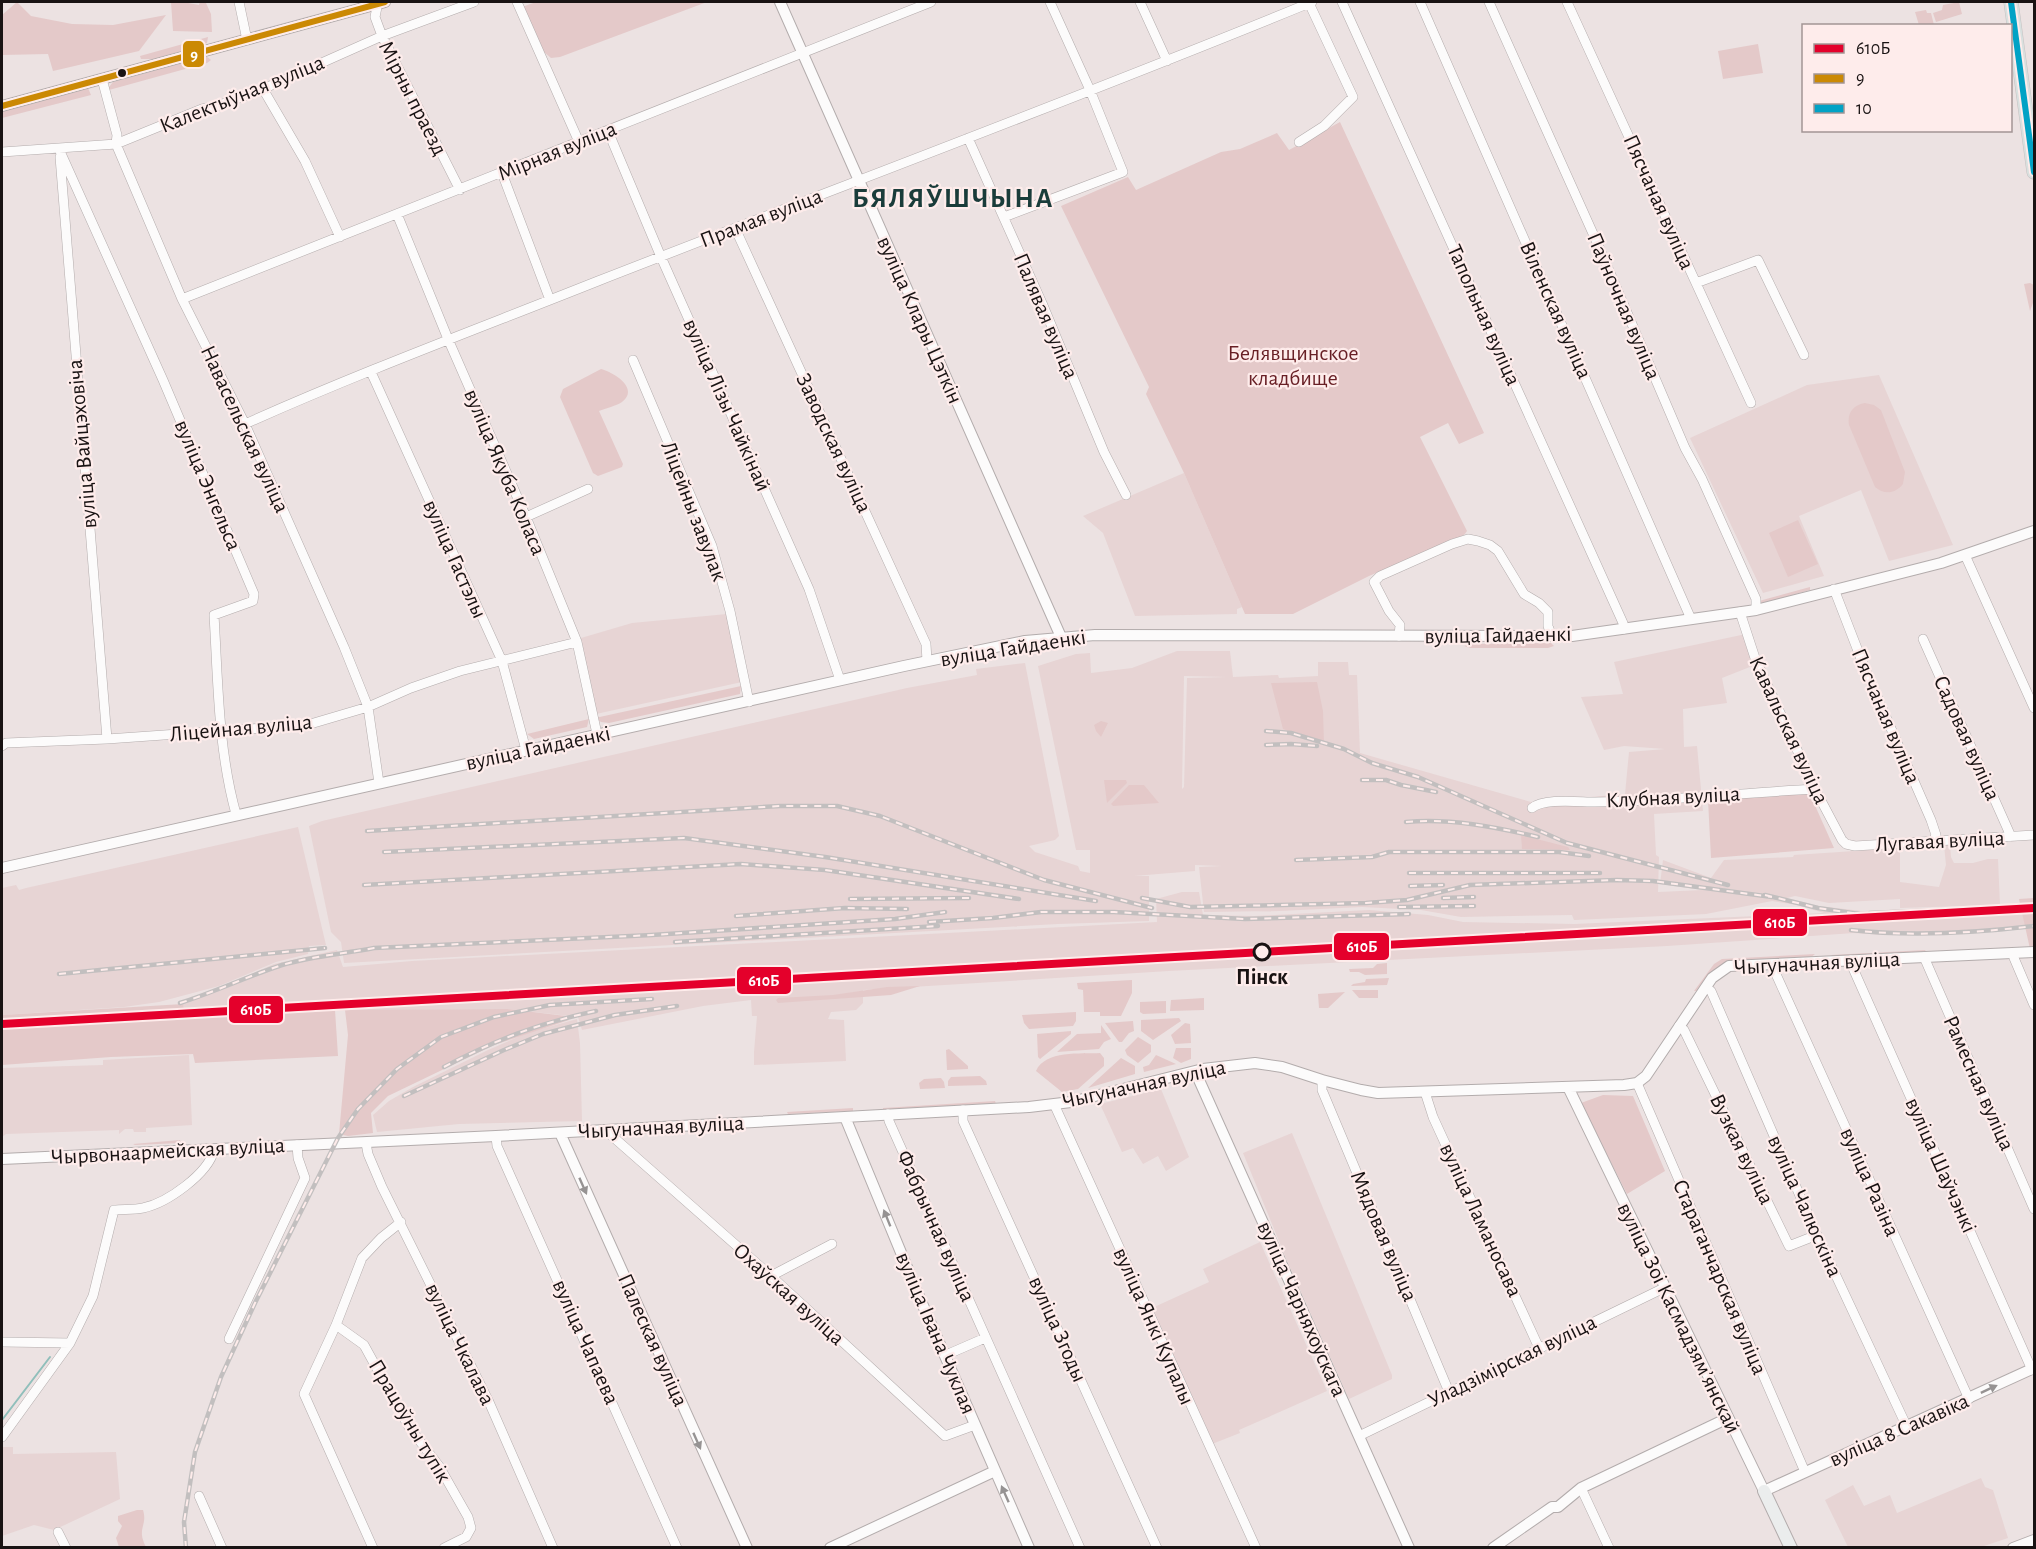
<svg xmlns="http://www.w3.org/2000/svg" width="2036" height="1549" font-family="'Alegreya Sans',sans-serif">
<rect width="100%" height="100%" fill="#ece2e2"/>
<path fill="#e7d4d4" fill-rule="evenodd" d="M1879,375L1953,545L1889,561L1861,490L1799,516L1824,576L1763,593L1690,438L1807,385Z
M1184,473L1242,607L1237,609V614L1135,616L1103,533L1083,516Z
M727,614L742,682L596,714L580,645L581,638L632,623Z
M1746,634L1760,663L1722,678L1727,703L1683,709L1684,747L1697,746L1703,811L1654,814L1656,855L1659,857L1658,892L1703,890L1660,884L1663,860L1711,878L1724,860L1793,857L1794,855L1900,848V882L1939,887L1946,865L1944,845H1950L1951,857L1954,863H1973L1988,859H1998L2000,905L2034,902V928L1941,934L1885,935L1854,933L1667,946L1169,971L863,990V1003L856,1010L831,1012L828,1019L844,1020L846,1061L754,1065V1052L757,1016H752L751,1000L703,1006L582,1030L578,1017L507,1009L303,1011L184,1017L183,1004L195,996L214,990L274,964L337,950L343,967L412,961L1157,922L1156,899L1182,892H1199L1203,915L1254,916L1369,910L1428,915L1463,922L1574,924L1824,913L1797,905L1772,901L1706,914L1574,920L1572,915L1461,917L1421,910L1362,907L1280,911L1204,912L1199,867L1222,866L1195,865V871L1134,876H1149V921L1058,924L344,963L341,942L331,932L309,826L322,821L907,688L977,675L976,669L1025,663L1059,836L1055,840L1029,846L1035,852L1078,866L1080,871L1090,873V850H1076L1038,666L1076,654L1090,653L1091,673L1132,668L1177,651H1230L1233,677L1278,675L1279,678L1318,676V662H1348L1349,675H1357L1360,753L1531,802L1625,794L1629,752L1665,749L1624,746L1604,750L1581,697L1623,694L1614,662ZM1184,676L1227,677L1187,678L1184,787L1182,789ZM1795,896L1829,903L1900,899V908L1998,905L1862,911L1819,906L1787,898Z
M298,827L326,945L309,946L308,954L276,962L219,986L159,1002L124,1007L2,1015V888L16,885L19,890L26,888Z
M577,1019L580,1043L582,1121L459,1124L377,1132L373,1115L389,1101L413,1087L488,1050L527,1033Z
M189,1055L192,1125L146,1128V1132H134L133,1129H125L119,1134V1130L6,1134L2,1137V1068L103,1065V1060Z
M1161,1089L1189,1157L1166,1171L1158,1156L1143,1164L1133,1148L1122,1152L1100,1104Z
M1292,1133L1392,1375V1379L1349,1399L1285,1256L1243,1153Z
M1260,1242L1327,1391L1239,1430L1240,1433L1212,1444L1152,1308L1209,1282L1203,1269Z
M2,1447H13V1454L116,1452L120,1499L54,1530L34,1525L2,1536Z
M1981,1478L1985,1487L1993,1490L2008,1538L1981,1547H1848L1825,1500L1853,1485L1864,1506L1890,1495L1897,1513Z"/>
<path fill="#e4c9c9" d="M17,2L31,16L72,24L113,25L166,15L139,51L53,71L48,54L2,55V15Z
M171,2H183L199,5L200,2L206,3L211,14L212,32L173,31Z
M536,2H707L560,57L551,58L544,52L522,7Z
M1959,2L1962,14L1936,22L1933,13L1942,10L1943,5Z
M1926,10L1927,13H1931L1934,25H1919L1915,12Z
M208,37L207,43L203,45L154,59H141L140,56Z
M1758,44L1763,73L1723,79L1718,51Z
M206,56L211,60L207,63L109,90V87L113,82Z
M88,88L91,95L2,118V111Z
M1340,122L1484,433L1459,444L1448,423L1420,437L1467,531L1464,535L1369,576L1293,614H1245L1184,473L1146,394L1149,387L1061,206L1128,177L1136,190L1221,152L1240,149L1277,133L1289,150Z
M2030,283L2034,285V300L2030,311L2024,284Z
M601,369C613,372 640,388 622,402C616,406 606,408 599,411L623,464L622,467L598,476L593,473L560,397L563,389Z
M1865,403L1874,405L1881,410L1905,472L1903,484C1895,494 1884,495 1875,487L1849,425C1847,413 1853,405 1865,403Z
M1798,520L1818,564L1788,577L1769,533Z
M1810,587V590L1760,604L1759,601Z
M1551,643L1554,646L1548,648H1470L1464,646L1472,644Z
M1317,682L1323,711L1324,744L1283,729L1271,683Z
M741,686L740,694L609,723L601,722L595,718Z
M589,719L587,727L534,739L527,734Z
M1101,721L1108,723L1101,737L1096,731L1094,725Z
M1104,780H1126L1127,783L1107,803Z
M1129,785H1144L1159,803L1113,806L1111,804Z
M1809,792L1834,848L1711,858L1708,800Z
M1521,835L1568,847L1570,850L1522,849Z
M2034,898V949H2030L2019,899Z
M1925,950L1927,953L1832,956L1831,955Z
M1815,954L1810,958L1724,963L1710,974L1697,991H1694L1714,964L1722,959Z
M1387,963V974L1365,975L1359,972H1350L1349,969L1373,968L1377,964Z
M1389,978L1387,985L1351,986L1353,984L1365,982L1366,979Z
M1132,980V993L1121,1016H1100V1012H1084L1083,990L1078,989L1077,983Z
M920,986L891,995L778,1003L776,1000L778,998L833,995L887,987Z
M1352,990H1378V998H1359Z
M1345,992L1328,1008H1319L1318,994Z
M1204,998V1010L1170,1011L1171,1000Z
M1166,1001V1013L1143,1014L1140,1012V1002Z
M183,1004L185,1017L335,1010L338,1056L195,1063L193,1054L111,1057L2,1065V1015Z
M507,1009L566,1016L569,1020L494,1045L388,1096L371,1113L373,1133L348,1136L339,1134L348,1035L345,1010Z
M1076,1012V1021L1073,1026L1029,1029L1024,1023L1022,1015Z
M1179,1018L1181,1021L1153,1040L1141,1031V1020Z
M1133,1021L1134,1031L1129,1033L1122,1042H1119L1105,1023Z
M1185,1023L1190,1024L1191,1043L1175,1044L1171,1035Z
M1101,1025L1111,1039L1104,1042L1099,1049L1057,1052L1077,1034L1101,1033Z
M1071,1031V1034L1040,1059L1038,1057L1037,1034Z
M1138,1037L1151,1045V1052L1138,1063L1127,1055L1125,1050Z
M1176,1048H1191V1059L1181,1063L1173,1058Z
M949,1049L968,1066V1069L947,1070L946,1050Z
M1100,1053L1104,1058V1066L1078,1089L1062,1092L1036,1071C1045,1050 1081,1054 1100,1053Z
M1156,1055L1176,1064L1144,1072L1143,1067L1149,1065Z
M1121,1058L1135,1066V1074L1088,1088Z
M980,1076L986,1081L987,1085L948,1086V1081L951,1077Z
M941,1078L944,1082L945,1088L920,1089L919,1083L924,1079Z
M1603,1095L1633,1096L1665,1171L1627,1194L1581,1103Z
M995,1101L996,1104L883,1111V1108Z
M853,1108V1111L788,1114L787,1112Z
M180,1140L181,1143L135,1145L133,1144Z
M137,1510H143C148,1526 136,1528 146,1547H119L116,1538L122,1526L118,1521V1516Z"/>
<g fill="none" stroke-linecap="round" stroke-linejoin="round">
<path stroke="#90bfbb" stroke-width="2" d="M2,1420L50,1357"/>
<g stroke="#b3acac" stroke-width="10">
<path id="minor" d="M239,2L247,40
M378,2L375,17L382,36L460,190
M517,2L579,142
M1140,2L1167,61
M1342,2L1623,623L1624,629
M1420,2L1691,619
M1489,2L1599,247L1685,448L1702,479L1756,599V610
M1567,2L1751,403
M102,79L117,135L116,144L182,299L245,424L344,647L368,707L379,783
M263,89L305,161L340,237
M608,131L661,257L809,589L840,680
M968,138L1042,303L1104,452L1126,495
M1299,142L1324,126L1353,97L1309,3
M59,149L163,380L254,594L253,601L214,615C218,681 218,749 236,814
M2,152L116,144L202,109L220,105L263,89L382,36L474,2
M60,157L107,739
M502,173L550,300
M397,214L448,339L526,517L577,642L597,734
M1004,217L1123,172L1090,90L1050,2
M735,228L926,644L927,661
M1696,283L1758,260L1804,355
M182,299L931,2
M633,360L712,546L730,611L749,702
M371,372L502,661L526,750
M245,424C361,372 480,328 598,281C836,188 1076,99 1312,2
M526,517L588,489
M1965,555L2034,708
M1834,589L1865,669L1931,820L1936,835L1933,841
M1740,612L1755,658L1815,789L1842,840L1846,844L1855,846L2034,835
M1399,636L1400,625L1389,611L1374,582L1380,576L1452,544L1468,539L1478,541L1490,545L1498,551L1524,594L1539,603L1548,612V626L1552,637
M1923,639L2009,832V837
M2,746L6,743L107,739L307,725L368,707L411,688L460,671L577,642
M1532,808C1544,798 1578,802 1595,802C1668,801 1741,793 1815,789
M2014,953V958L2034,1005
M1924,957L2034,1209
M1851,960L1852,966L2032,1370
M1776,964L1775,972L1969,1399
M1706,988L1711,991L1817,1235L1906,1425
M1679,1026L1684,1030L1789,1246L1817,1235
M1322,1080V1090L1449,1392
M1637,1083L1805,1472
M1425,1092L1433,1117L1539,1348
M1054,1104L1256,1548
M963,1110V1121L1157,1548
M888,1114L889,1121L1080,1548
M611,1130L612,1136L771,1276L945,1436L975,1425
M496,1136L497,1146L677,1548
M366,1143L368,1154L382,1187L489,1402L553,1548
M771,1276L832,1244
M336,1325L364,1345L409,1427L439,1466L468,1517L471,1528L466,1537L444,1548
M229,1339L305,1178L298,1158L297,1145
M2,1342L70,1343
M946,1355L985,1338
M1359,1436L1666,1287
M2,1437L70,1343L93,1296L114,1210C123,1209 134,1210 143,1208C167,1203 208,1174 214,1150
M1581,1488L1609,1548
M199,1496L222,1548
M58,1532L66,1548
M373,1548L304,1394L336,1325L362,1258L381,1238L401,1222"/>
</g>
<g stroke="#b3acac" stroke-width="12">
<path id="tertiary" d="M780,2L1061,637
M2,106L385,2
M2,868L904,666L1025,641L1095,635L1572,636L1756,610L1941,563L2034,531
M1195,1071L1409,1548
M1568,1087L1764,1491L2034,1368
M845,1117L921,1301L1029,1548
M560,1133L747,1548
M2,1159L496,1136L1029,1107L1071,1102L1203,1069L1255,1063L1282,1067L1322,1080L1361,1090L1378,1093L1624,1085L1637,1083L1646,1076L1712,978L1729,966L2034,952
M830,1548L995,1471
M1493,1548L1552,1507H1558L1581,1488L1728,1418
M2013,1548L2034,1540"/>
</g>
<g stroke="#b3acac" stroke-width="14">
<path id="secondary" d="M1764,1491L1791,1548"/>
</g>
<g stroke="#c5c1c1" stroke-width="15">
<path id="primary" d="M2011,2L2034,172"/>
</g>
<use href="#minor" stroke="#fcfbfb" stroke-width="9"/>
<use href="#tertiary" stroke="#fcfbfb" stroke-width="10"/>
<use href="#secondary" stroke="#ebeded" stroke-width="12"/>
<use href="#primary" stroke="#d9e0df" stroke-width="14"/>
<g stroke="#c2bfbf" stroke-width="4.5">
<path id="rail" d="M1266,731L1291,733L1344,749L1372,763L1418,777L1567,843L1728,885
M1266,745L1291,744L1317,746
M1362,780H1386L1401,785L1436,792
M1406,822C1451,818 1495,827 1538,837
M367,831L780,806H837L880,816L1044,880L1152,908
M384,852L684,838L825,857L1096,901
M1296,860L1372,857L1389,852H1559L1589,856
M1409,873H1600
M364,885L741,864L825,870L1019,899
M1410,886L1443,885
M1765,895L1818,908L1859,914
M1142,898L1190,907L1366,903L1407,900L1470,885L1617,880L1653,881L1772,897
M1443,898L1474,897
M850,899L969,898
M1399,907L1474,906
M1870,913L1990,908
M736,916L845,908L907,909
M929,922L993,918L1041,912H1114L1245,919L1409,914
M1851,930C1912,937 1974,933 2034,926
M675,942L938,926
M59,974L325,948
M180,1003C215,992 248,976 282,965C312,956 343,954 374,948L652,935L895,919L945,912
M444,1067C495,1040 539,1023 596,1011
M404,1096L504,1050L543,1034L615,1015L677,1006
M186,1548L184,1522L195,1452L221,1377L255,1303L338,1138L358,1109L397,1069L441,1037L494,1017L550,1005L652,999"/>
</g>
<use href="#rail" stroke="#feeceb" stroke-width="2" stroke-dasharray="7" stroke-linecap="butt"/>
<g stroke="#feeceb" stroke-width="10">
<path id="bus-1" d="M2,106L385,2"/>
</g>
<g stroke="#feeceb" stroke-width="10">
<path id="bus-2" d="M2011,2L2034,172"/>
</g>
<use href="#bus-1" stroke="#cb8904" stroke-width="6"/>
<use href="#bus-2" stroke="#01a2c5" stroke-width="6"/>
<g stroke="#feeceb" stroke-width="12">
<path id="rail-1" d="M2,1024L2034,908"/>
</g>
<use href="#rail-1" stroke="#e4002b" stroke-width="8"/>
</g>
<defs><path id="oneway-solid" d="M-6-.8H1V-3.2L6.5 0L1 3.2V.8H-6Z" transform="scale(1.5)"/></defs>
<g fill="#969393">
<use href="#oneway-solid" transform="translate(583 1186) rotate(66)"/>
<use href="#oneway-solid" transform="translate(887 1218) rotate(-112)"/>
<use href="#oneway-solid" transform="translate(1989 1389) rotate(-25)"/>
<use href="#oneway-solid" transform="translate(697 1441) rotate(66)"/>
<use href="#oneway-solid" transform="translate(1005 1494) rotate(-114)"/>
</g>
<circle fill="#191313" stroke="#feeceb" stroke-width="2" cx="122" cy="73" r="5"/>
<circle fill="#feeceb" stroke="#191313" stroke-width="3" cx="1262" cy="952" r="8"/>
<g text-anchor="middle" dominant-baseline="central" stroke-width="4.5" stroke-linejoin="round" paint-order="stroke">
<g font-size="22" fill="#191313" stroke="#feeceb">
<text transform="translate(242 94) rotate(-22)">Калектыўная вуліца</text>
<text transform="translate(413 98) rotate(63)">Мірны праезд</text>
<text transform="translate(557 151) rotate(-22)">Мірная вуліца</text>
<text transform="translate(1659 202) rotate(66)">Пясчаная вуліца</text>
<text transform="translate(761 218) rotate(-21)">Прамая вуліца</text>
<text transform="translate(1624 306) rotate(67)">Паўночная вуліца</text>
<text transform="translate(1556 310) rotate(66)">Віленская вуліца</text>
<text transform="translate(1484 315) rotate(66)">Тапольная вуліца</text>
<text transform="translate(1046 316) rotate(67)">Палявая вуліца</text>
<text transform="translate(920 320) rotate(66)">вуліца Клары Цэткін</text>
<text transform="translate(727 405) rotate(66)">вуліца Лізы Чайкінай</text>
<text transform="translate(245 429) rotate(65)">Навасельская вуліца</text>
<text transform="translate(834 443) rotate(65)">Заводская вуліца</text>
<text transform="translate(82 444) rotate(-95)">вуліца Вайцэховіча</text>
<text transform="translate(505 472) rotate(67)">вуліца Якуба Коласа</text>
<text transform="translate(208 485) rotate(67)">вуліца Энгельса</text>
<text transform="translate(694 511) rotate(69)">Ліцейны завулак</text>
<text transform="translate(455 559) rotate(66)">вуліца Гастэлы</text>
<text transform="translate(1498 635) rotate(-1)">вуліца Гайдаенкі</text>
<text transform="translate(1013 648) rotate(-9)">вуліца Гайдаенкі</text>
<text transform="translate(1886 716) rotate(67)">Пясчаная вуліца</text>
<text transform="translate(241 728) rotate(-5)">Ліцейная вуліца</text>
<text transform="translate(1789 730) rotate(65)">Кавальская вуліца</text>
<text transform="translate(1967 738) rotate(66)">Садовая вуліца</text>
<text transform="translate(538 748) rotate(-12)">вуліца Гайдаенкі</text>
<text transform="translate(1673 797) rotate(-3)">Клубная вуліца</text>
<text transform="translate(1940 841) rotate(-3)">Лугавая вуліца</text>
<text transform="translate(1817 963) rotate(-3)">Чыгуначная вуліца</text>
<text transform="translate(1979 1083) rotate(66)">Рамесная вуліца</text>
<text transform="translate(1144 1084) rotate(-12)">Чыгуначная вуліца</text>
<text transform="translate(661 1127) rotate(-3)">Чыгуначная вуліца</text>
<text transform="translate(1742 1149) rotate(64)">Вузкая вуліца</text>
<text transform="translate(168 1151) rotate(-3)">Чырвонаармейская вуліца</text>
<text transform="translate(1941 1165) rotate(66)">вуліца Шаўчэнкі</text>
<text transform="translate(1870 1182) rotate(66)">вуліца Разіна</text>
<text transform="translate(1805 1206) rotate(66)">вуліца Чалюскіна</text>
<text transform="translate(1481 1220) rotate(65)">вуліца Ламаносава</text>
<text transform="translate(936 1226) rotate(66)">Фабрычная вуліца</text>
<text transform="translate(1384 1236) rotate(67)">Мядовая вуліца</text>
<text transform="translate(1720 1277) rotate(67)">Стараганчарская вуліца</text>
<text transform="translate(789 1294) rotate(42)">Охаўская вуліца</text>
<text transform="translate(1302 1309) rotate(66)">вуліца Чарняхоўскага</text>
<text transform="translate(1679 1318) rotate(64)">вуліца Зоі Касмадзямʼянскай</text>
<text transform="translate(1154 1326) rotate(66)">вуліца Янкі Купалы</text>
<text transform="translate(1058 1329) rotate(66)">вуліца Згоды</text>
<text transform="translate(936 1333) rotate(67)">вуліца Івана Чуклая</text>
<text transform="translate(653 1340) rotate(66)">Палеская вуліца</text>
<text transform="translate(586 1342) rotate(66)">вуліца Чапаева</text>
<text transform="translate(460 1344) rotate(64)">вуліца Чкалава</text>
<text transform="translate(1512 1361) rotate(-26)">Уладзімірская вуліца</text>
<text transform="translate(410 1421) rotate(59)">Працоўны тупік</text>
<text transform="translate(1899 1430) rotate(-24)">вуліца 8 Сакавіка</text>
</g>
<g font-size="22" fill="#681f25" stroke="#feeceb">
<text x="1293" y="353">Белявщинское<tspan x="1293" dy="25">кладбище</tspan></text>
</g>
<g font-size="22" font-weight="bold" fill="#191313" stroke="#feeceb">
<text x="1262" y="977">Пінск</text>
</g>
<g font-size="28" font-weight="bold" letter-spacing="1.5" fill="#1a3c3a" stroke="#feeceb">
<text x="953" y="199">БЯЛЯЎШЧЫНА</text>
</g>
</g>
<g stroke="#feeceb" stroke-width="2">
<rect x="182" y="40" width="23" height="28" rx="6" fill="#cb8904"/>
<rect x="1752" y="908" width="56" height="29" rx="6" fill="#e4002b"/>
<rect x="1333" y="932" width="57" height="29" rx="6" fill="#e4002b"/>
<rect x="736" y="966" width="56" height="29" rx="6" fill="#e4002b"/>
<rect x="228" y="995" width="56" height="29" rx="6" fill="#e4002b"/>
</g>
<g font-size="16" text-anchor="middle" font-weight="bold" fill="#fff">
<text x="194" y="60">9</text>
<text x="1780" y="928">610Б</text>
<text x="1362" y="952">610Б</text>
<text x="764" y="986">610Б</text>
<text x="256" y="1015">610Б</text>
</g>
<rect width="2036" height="1549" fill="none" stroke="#191313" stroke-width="6"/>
<rect x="1802" y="24" width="210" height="108" fill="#feeceb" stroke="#a29595" stroke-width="1.5"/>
<rect x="1814" y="44" width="30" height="9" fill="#e4002b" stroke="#a29595" stroke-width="1.5"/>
<text x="1856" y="54" font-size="18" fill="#191313">610Б</text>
<rect x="1814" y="74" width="30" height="9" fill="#cb8904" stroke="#a29595" stroke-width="1.5"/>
<text x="1856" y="84" font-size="18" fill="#191313">9</text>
<rect x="1814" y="104" width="30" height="9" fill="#01a2c5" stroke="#a29595" stroke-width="1.5"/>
<text x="1856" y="114" font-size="18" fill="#191313">10</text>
</svg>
